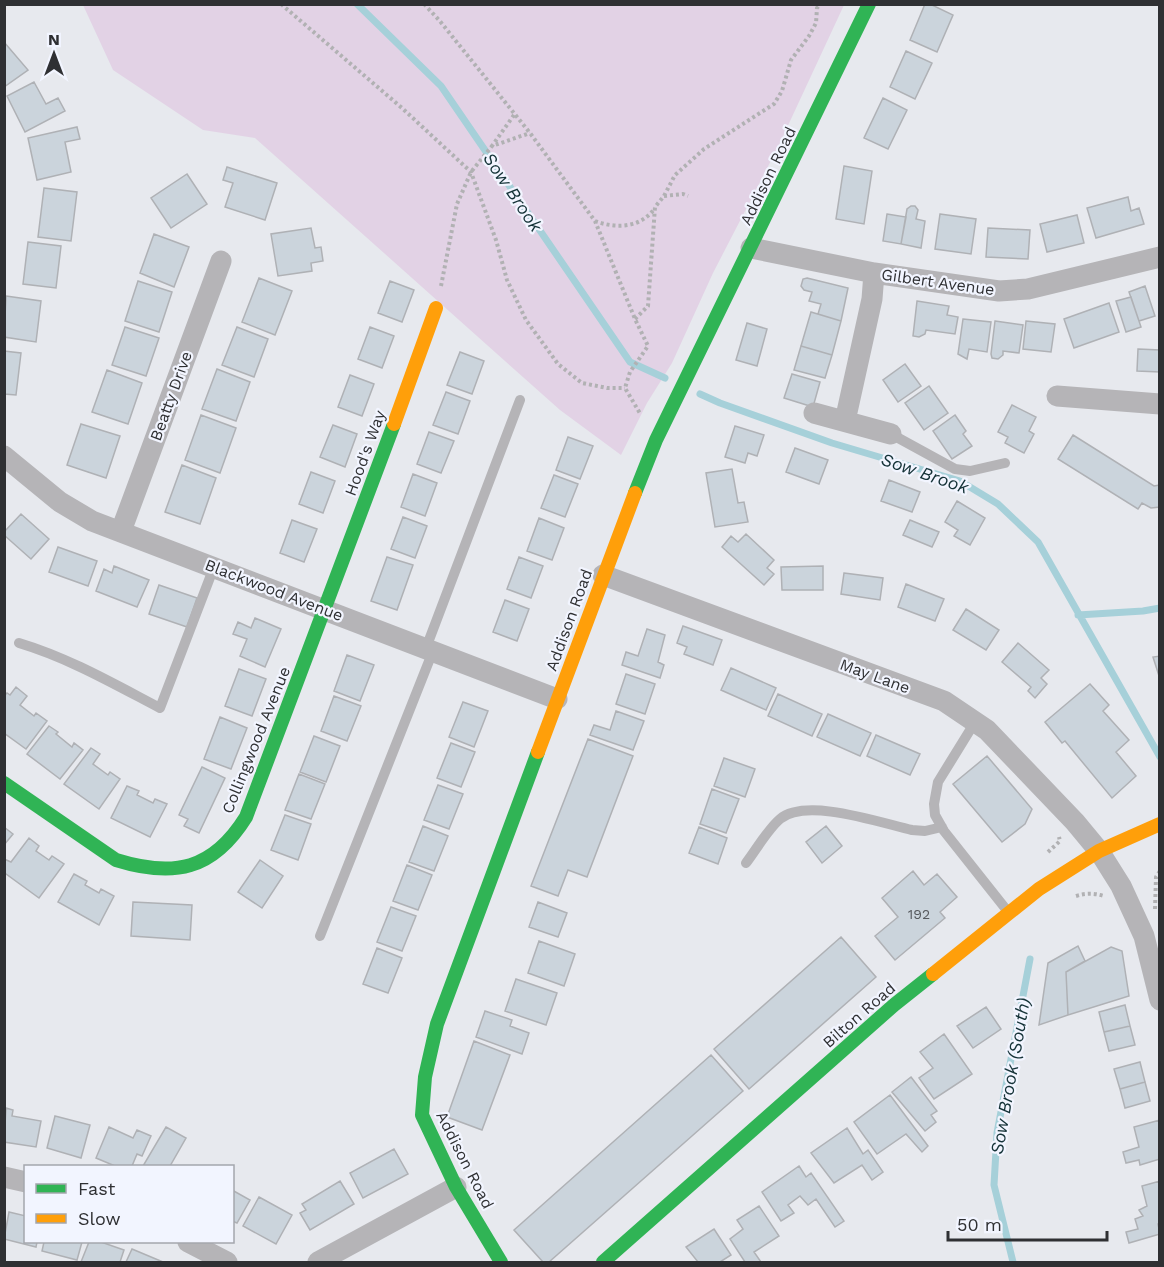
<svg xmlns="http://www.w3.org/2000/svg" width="1164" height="1267" font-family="'Work Sans',sans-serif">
<rect width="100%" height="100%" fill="#e7e9ee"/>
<path fill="#e2d2e5" d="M83,5H844L778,147L713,273L672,363L647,403L621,455L560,410L255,138L203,130L113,70Z"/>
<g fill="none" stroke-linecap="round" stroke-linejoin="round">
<path stroke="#a6d0d9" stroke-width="7" d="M357,4L441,86L630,362L665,378
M700,394L720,403L832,443L960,481L998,504L1038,542L1160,757
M1078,615L1143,611L1160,608
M1013,1262L994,1185L997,1133L1030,959"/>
</g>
<path fill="#cbd4dc" stroke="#afb1b5" stroke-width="1.5" d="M925,4H930L953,15L937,52L910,40Z
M4,42L28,70L4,87Z
M906,51L932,63L915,99L890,87Z
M34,82L46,104L58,98L65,111L25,132L7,96Z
M883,98L907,110L888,149L864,138Z
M77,127L80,139L65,142L71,172L37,180L28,138Z
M844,166L872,171L864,224L836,219Z
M227,167L277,183L265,220L225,207L233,183L223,180Z
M187,174L207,204L171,228L151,198Z
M44,188L77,192L71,241L38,237Z
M1128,197L1131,211L1139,208L1144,224L1096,238L1087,208Z
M911,206H915L918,210L916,219L925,221L921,248L901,244L907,209Z
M887,214L906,217L901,244L883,241Z
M940,214L976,219L971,254L935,249Z
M1077,215L1084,243L1047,252L1040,224Z
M311,228L315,248L321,247L323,261L311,263L312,271L278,276L271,234Z
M988,228L1030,230L1028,259L986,257Z
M154,234L189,247L174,287L140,273Z
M28,242L61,246L56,288L23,284Z
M259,278L292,291L275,335L242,322Z
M807,278L848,288L841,321L818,314L821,304L809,301L812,292L804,290L801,286L803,279Z
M138,281L172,292L159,332L125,321Z
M390,281L414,290L402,322L378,313Z
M1145,286L1155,316L1139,321L1129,292Z
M6,296L41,301L36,342L4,337Z
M1131,297L1141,327L1126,332L1116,301Z
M917,301L949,306L947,315L958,317L955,334L926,330L925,334L919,337L913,336Z
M1109,303L1119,332L1074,348L1064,319Z
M811,312L841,321L832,355L801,346Z
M963,319L991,322L987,352L969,349L967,359L958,354Z
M995,321L1023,325L1019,353L1003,351V355L998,359L992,358L991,354Z
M1026,321L1055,324L1051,352L1023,349Z
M747,323L767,329L757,366L736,360Z
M125,327L159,338L146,376L112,365Z
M237,327L268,339L254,377L222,365Z
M370,327L394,336L382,368L358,359Z
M801,346L832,355L825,378L794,370Z
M1138,349L1160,350V372L1137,371Z
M4,351L21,353L16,395L4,394Z
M460,352L484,361L472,394L447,385Z
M905,364L921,386L898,402L883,380Z
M217,369L250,382L236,421L202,409Z
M107,370L142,383L128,424L92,412Z
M792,374L820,382L813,407L784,398Z
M350,375L374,384L362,416L338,407Z
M929,386L948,413L924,430L905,403Z
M446,392L470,401L458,434L433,425Z
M1012,405L1036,417L1029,431L1034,434L1024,453L1005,443L1008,437L998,432Z
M201,415L236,428L220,473L185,460Z
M955,415L966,431L963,434L972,446L952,459L933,431Z
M81,424L120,436L106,478L67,465Z
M333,425L357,434L345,467L320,457Z
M735,426L764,435L757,456L748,453L745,463L725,457Z
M429,432L454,441L441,473L417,464Z
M1073,435L1154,486L1160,485V507L1151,508L1142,503L1138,509L1058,459Z
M568,437L593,446L580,479L556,470Z
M795,448L828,460L819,484L786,472Z
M182,465L216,478L200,524L165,512Z
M732,469L738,503L744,502L748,522L715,527L706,473Z
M311,472L335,481L323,513L299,504Z
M413,474L437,483L425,516L401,507Z
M554,475L578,484L565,517L541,508Z
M889,480L920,492L912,512L881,501Z
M957,501L985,518L970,545L954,536L958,530L945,522Z
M21,514L49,539L31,559L4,535V532Z
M403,517L427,526L415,558L391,549Z
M539,518L564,528L552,560L527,551Z
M292,520L317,529L304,562L280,553Z
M910,520L939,532L932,547L903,535Z
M746,534L774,560L767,568L774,574L764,585L722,547L731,536L738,542Z
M58,547L97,561L88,586L49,572Z
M387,557L413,565L397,610L371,601Z
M519,557L543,566L531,598L507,589Z
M114,566L149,580L137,607L96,591L104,569L112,573Z
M823,566V590H782L781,567Z
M844,573L883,578L880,600L841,594Z
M906,584L944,599L935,621L898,607Z
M159,585L197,598L187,627L149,614Z
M505,600L529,609L517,641L493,632Z
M966,609L999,630L986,650L953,630Z
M255,618L281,629L265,667L240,656L247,639L233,634L238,622L251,628Z
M683,626L722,640L713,665L684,654L687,647L677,643Z
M647,629L665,635L658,662L664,665L660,678L622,665L626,652L638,656Z
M1018,643L1049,670L1041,678L1047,684L1035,698L1028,691L1031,687L1002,662Z
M347,655L374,665L360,701L334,691Z
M1160,656V679L1153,657Z
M731,668L776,688L766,710L721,690Z
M239,669L266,679L252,716L225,706Z
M626,674L655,684L645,714L616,704Z
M1090,684L1109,705L1103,711L1129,740L1116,752L1136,776L1112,798L1065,741L1062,743L1045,722Z
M16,687L27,696L20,705L34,716L36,713L47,721L26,749L4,733V696L7,693L10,695Z
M778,694L822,714L812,736L768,716Z
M334,696L361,706L347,741L321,731Z
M463,702L488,711L474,747L449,737Z
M616,711L644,721L633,750L590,735L594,725L610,730Z
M828,714L871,733L860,756L817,737Z
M220,717L247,728L231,769L204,759Z
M49,726L58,732L56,734L72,747L74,743L83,750L60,779L27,754Z
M876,735L920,754L910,775L867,756Z
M314,736L340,746L326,782L300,772Z
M588,739L633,756L587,877L568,870L558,896L531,886Z
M451,743L475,752L461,787L437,778Z
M91,748L100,754L93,764L108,775L110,772L120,779L99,809L64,784Z
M987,756L1032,809L1025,824L1002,842L953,784Z
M724,758L755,769L745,797L714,786Z
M202,767L225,778L199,833L184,826L188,819L179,815Z
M299,774L325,784L311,819L285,810Z
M438,785L463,794L449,829L424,820Z
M127,786L139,791L137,795L153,803L155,799L167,804L150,837L111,818Z
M712,789L739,799L726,833L700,824Z
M285,815L311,824L298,860L271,850Z
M423,826L448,836L434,871L409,862Z
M826,826L842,846L822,863L806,842Z
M4,827L13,834L4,845Z
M699,827L727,838L718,864L689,853Z
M29,838L39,846L36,851L49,860L52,856L64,864L39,898L6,874L4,876V859L11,862Z
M260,860L283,876L262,908L238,892Z
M407,865L432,875L418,910L393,901Z
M913,871L924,885L937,874L957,897L940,912L945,918L895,960L875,936L898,917L882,898Z
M74,874L87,881L85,885L99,893L101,889L114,896L99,925L58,902Z
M133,902L192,905L190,940L131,936Z
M538,902L567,913L558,937L529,927Z
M391,907L416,916L402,951L377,942Z
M841,937L876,977L749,1089L714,1049Z
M539,941L575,954L564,986L528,973Z
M1078,946L1085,961L1066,972L1068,1015L1039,1025L1048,963Z
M1111,947L1122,951L1129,996L1068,1015L1066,972Z
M377,948L402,958L388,993L363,984Z
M516,979L557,993L546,1025L505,1011Z
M1125,1005L1130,1026L1104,1032L1099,1012Z
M986,1007L1001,1029L973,1048L957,1026Z
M485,1011L512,1020L510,1026L529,1033L522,1054L476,1037Z
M1130,1026L1135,1045L1109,1051L1104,1032Z
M944,1034L972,1074L934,1099L919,1078L933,1068L920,1052Z
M474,1041L510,1055L482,1130L447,1117Z
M711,1055L743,1091L549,1262H543L514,1230Z
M1140,1062L1145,1082L1120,1089L1114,1069Z
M911,1077L937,1111L931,1115L936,1122L925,1131L892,1092Z
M1145,1082L1150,1101L1125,1108L1120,1089Z
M890,1095L928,1146L922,1152L906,1134L877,1154L854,1122Z
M6,1108L13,1110L12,1116L41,1121L36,1147L4,1142Z
M55,1116L90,1125L81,1158L47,1148Z
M1160,1120V1159L1140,1165L1139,1160L1126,1163L1123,1152L1139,1147L1134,1127Z
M109,1127L133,1138L137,1130L151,1136L142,1156L137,1154L132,1166H115L96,1158Z
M166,1127L186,1138L170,1166H143Z
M847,1128L863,1154L868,1150L883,1172L872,1180L862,1165L834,1183L811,1153Z
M394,1149L408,1174L363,1198L350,1173Z
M799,1166L806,1177L811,1173L844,1221L835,1227L816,1199L808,1205L800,1196L788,1205L794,1213L781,1221L762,1192Z
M340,1181L354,1204L310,1230L300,1213L306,1210L302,1204Z
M1160,1181V1223L1158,1224L1160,1234L1129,1243L1126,1232L1138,1229L1135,1219L1143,1216L1139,1210L1147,1206L1142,1186Z
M232,1190L250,1200L237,1223L232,1221Z
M259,1197L292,1215L276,1244L243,1226Z
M759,1206L779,1236L754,1252L761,1262H745L730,1239L743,1229L737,1220Z
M9,1212L26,1216V1242H37L36,1247L4,1239Z
M714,1229L731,1255L720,1262H698L686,1247Z
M44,1242H82L77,1260L42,1251Z
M89,1242H101L124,1250L120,1262H81Z
M132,1249L163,1262H126Z"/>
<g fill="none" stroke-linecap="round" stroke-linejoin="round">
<path stroke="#b1b1b3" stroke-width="4" stroke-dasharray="3 3" stroke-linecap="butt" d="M281,4L402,108L471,172L496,240L507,280L526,320L558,364L582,383L607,388H625
M424,4L439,20L530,133L595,221L635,319L648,346L630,372L625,388L641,415
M514,115L492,146L530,133
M664,196L683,194L688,196
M595,221C616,229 641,228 655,208
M441,286L457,204L471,172L492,146
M635,319L648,306L655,207L664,196L675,175L704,149L774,104L782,91L791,60L809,36L816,23L817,8L820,4
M1048,852L1060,841L1059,837
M1076,896C1086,893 1094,893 1104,896
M1155,909L1156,877L1160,871"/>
<path stroke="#b5b4b7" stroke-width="10" d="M891,434L955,469L970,471L1005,463
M19,643C69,658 114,684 160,708L214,567
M426,648L520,400
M975,722L938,782L934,804L935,815L944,831L1009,913
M746,863C756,850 768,829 780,819C806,797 881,823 912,830L925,831L942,827
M320,936L433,651"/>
<path stroke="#b5b4b7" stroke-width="21" d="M751,248L874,273L999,291L1028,289L1160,257
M1057,396L1160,404
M814,413L891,434
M845,421L872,299L874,273
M4,456L60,502L92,521L557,699
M121,531L221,261
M603,575L944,701L987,730L1075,822L1099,851L1121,886L1144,936L1160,1000
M4,1177L26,1182
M188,1242L227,1262
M318,1262L456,1187"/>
<path stroke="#30b455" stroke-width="14" d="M635,493L656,440L869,4
M4,783L116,860C174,878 213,870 246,817L394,424
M501,1262L456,1187L422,1115L425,1077L437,1024L538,752
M603,1262L894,1005L933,974"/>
<path stroke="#ff9f0a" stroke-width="14" d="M394,424L436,308
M538,752L635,493
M933,974L1039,889L1099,851L1160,824"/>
</g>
<g text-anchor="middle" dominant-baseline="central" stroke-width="4.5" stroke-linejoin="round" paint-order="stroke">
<g font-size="14" fill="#56595d">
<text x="919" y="914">192</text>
</g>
<g font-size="16" fill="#2f3033" stroke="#f2f5ff">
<text transform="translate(768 176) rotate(-64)">Addison Road</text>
<text transform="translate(938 282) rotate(8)">Gilbert Avenue</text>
<text transform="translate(171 396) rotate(-70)">Beatty Drive</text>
<text transform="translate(365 453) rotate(-70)">Hood's Way</text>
<text transform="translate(274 590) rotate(21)">Blackwood Avenue</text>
<text transform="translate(569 620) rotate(-70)">Addison Road</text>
<text transform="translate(875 676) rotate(20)">May Lane</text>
<text transform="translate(256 740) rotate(-68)">Collingwood Avenue</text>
<text transform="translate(859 1015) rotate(-41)">Bilton Road</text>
<text transform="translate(465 1160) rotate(63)">Addison Road</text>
</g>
<g font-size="18" font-style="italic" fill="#143237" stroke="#f2f5ff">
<text transform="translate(513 192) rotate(56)">Sow Brook</text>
<text transform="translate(925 473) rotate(19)">Sow Brook</text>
<text transform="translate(1010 1076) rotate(-80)">Sow Brook (South)</text>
</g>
</g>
<rect width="1164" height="1267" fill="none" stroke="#2f3033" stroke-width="12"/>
<rect x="24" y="1165" width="210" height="78" fill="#f2f5ff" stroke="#a4a6ad" stroke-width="1.5"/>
<rect x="36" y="1184" width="30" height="9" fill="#30b455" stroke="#a4a6ad" stroke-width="1.5"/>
<text x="78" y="1195" font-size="18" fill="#2f3033">Fast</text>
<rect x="36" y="1214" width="30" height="9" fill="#ff9f0a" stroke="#a4a6ad" stroke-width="1.5"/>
<text x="78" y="1225" font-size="18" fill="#2f3033">Slow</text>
<g transform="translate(54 54)" stroke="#f2f5ff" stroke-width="4.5" paint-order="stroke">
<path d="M0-4.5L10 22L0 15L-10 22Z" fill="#2f3033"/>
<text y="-9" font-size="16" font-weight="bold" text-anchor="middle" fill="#2f3033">N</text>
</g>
<path d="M948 1231v9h159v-9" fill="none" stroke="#2f3033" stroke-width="3"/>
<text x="957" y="1231" font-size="18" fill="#2f3033" stroke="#f2f5ff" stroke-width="4.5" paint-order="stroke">50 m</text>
</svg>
